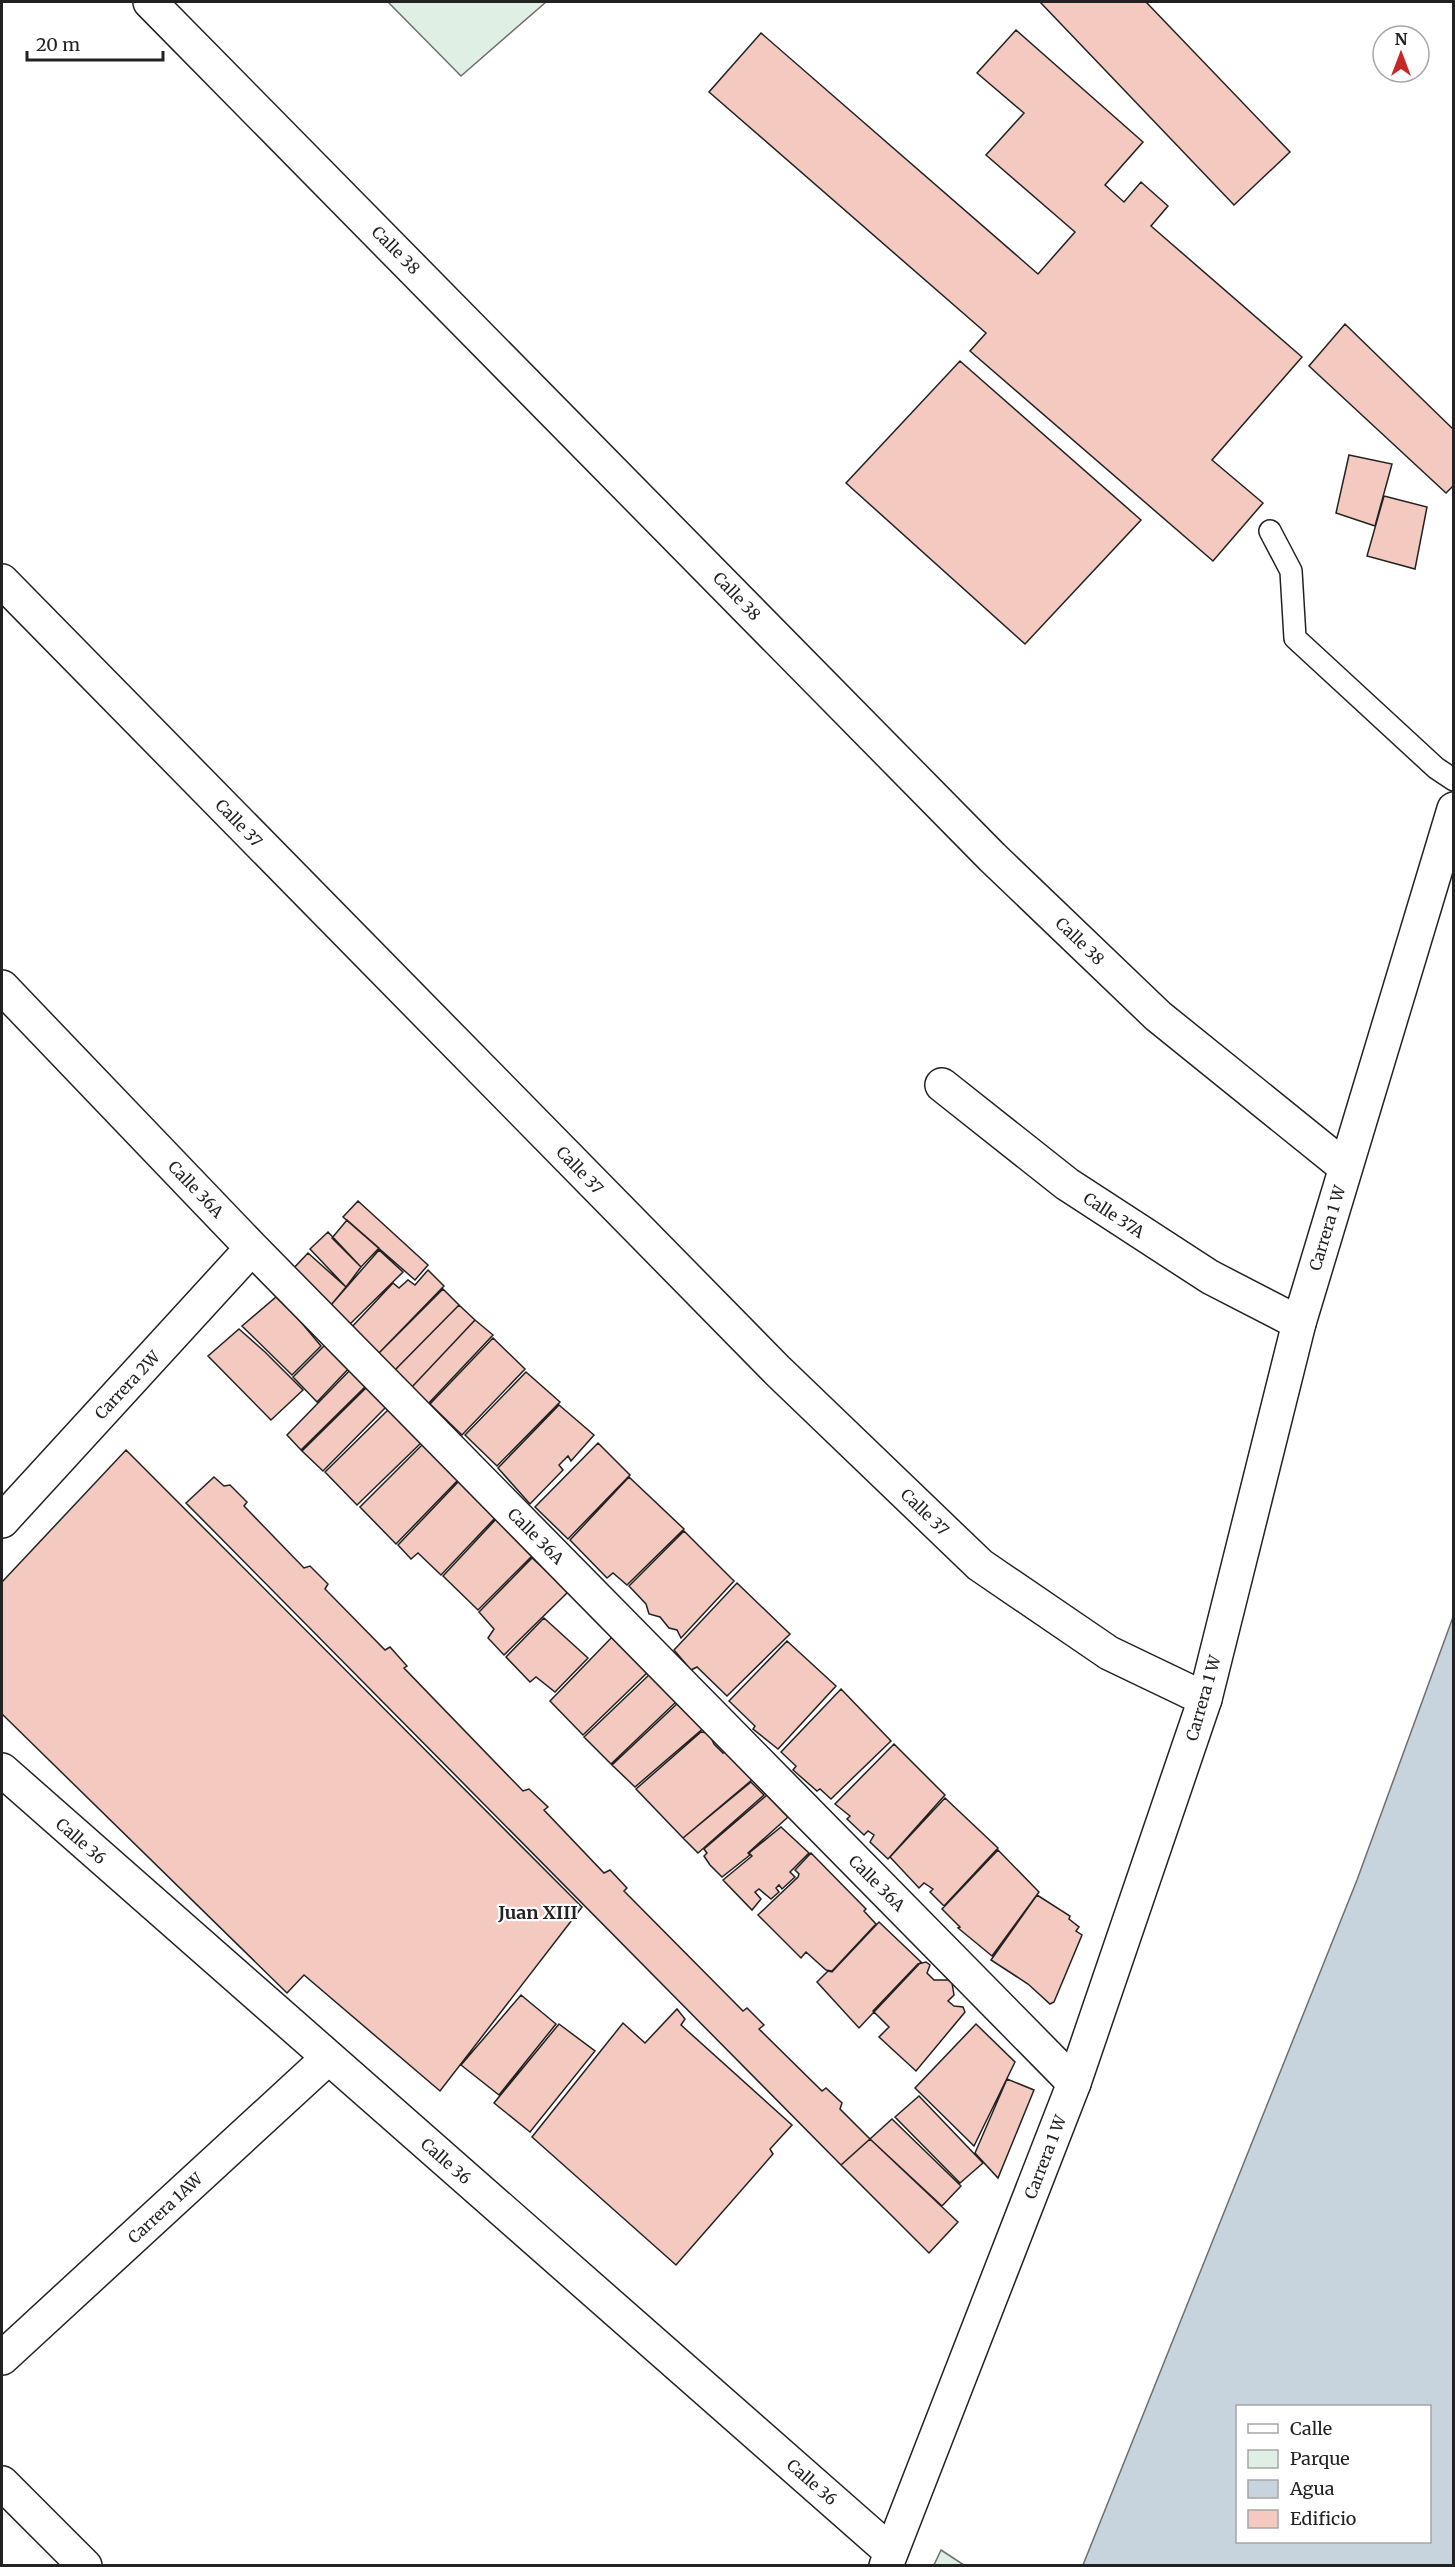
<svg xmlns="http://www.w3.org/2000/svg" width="1455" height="2567" font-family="Merriweather,serif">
<rect width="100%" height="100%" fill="#fff"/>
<path fill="#e0efe3" stroke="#6f6f6f" stroke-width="1.5" d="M388,2H546L461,76Z
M941,2550L964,2565H934Z"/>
<path fill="#c7d3dd" stroke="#6f6f6f" stroke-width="1.5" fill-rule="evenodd" d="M1453,1617V2565H1083L1357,1880ZM1238,2406H1430V2542H1238Z"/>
<path fill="#f3c9c0" stroke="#222" stroke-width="1.5" d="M1040,2H1146L1290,152L1234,205Z
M1016,30L1143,142L1105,185L1124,202L1141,182L1168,206L1151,226L1302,357L1212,460L1263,503L1213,561L970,351L986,333L709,92L761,33L1038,274L1075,232L986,155L1024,113L977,73Z
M1345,324L1454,430V485L1446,493L1309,366Z
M960,361L1141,520L1025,644L846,483Z
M1349,455L1392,464L1375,526L1336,513Z
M1384,496L1427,507L1415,569L1367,556Z
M358,1201L428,1265L415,1280L343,1217Z
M347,1220L379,1248L361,1267L332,1238Z
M328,1232L361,1267L346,1287L310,1249Z
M379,1250L403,1272L349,1325L331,1305Z
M308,1253L346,1287L331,1305L291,1271Z
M428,1270L444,1286L378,1354L350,1329L393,1283L399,1288L408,1280L415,1285Z
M443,1289L459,1305L393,1372L378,1354Z
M276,1297L295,1315L321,1346L292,1375L242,1326Z
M459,1305L475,1320L411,1388L393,1372Z
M475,1320L493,1335L427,1405L411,1388Z
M239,1329L265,1352L303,1390L271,1420L208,1356Z
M493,1338L525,1369L462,1435L430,1404Z
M326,1344L351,1366L317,1402L293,1377Z
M353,1367L369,1383L301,1450L287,1435Z
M526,1372L560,1402L497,1466L465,1435Z
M368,1386L387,1406L323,1471L302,1451Z
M559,1405L594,1435L571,1461L568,1456L559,1465L563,1470L530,1504L498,1468Z
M390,1408L423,1441L357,1505L325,1472Z
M598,1443L630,1475L568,1539L535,1507Z
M423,1444L458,1480L396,1544L360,1507Z
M126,1450L582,1907L440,2091L304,1975L287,1993L2,1714V1582Z
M214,1477L224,1486L230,1485L247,1502L244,1506L304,1568L310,1566L328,1584L325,1589L385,1650L390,1647L407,1666L404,1668L523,1791L529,1789L548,1807L544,1810L604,1873L610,1870L627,1888L624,1891L743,2011L747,2008L764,2025L759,2029L822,2091L826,2088L842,2103L840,2109L870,2139L841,2165L186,1503Z
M629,1477L684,1529L627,1585L613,1573L607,1578L570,1540Z
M460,1480L496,1517L441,1575L418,1553L411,1559L398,1545Z
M498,1517L535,1553L478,1610L443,1576Z
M684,1531L734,1581L681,1638L677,1630L669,1628L660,1617L649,1614L646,1604L629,1586Z
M532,1558L569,1591L504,1655L488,1638L494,1629L479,1612Z
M737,1583L790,1634L727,1696L697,1667L691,1670L674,1650Z
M544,1618L588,1658L555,1692L536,1677L530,1682L506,1657Z
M614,1635L650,1670L583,1735L550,1701Z
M787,1641L836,1686L778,1749L753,1729L755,1726L729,1701Z
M651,1673L678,1700L611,1764L584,1737Z
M841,1689L891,1741L831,1799L820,1789L817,1791L793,1770L796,1766L781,1752Z
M680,1701L706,1726L635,1787L612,1765Z
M701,1732L709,1733L714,1744L723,1753L728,1750L753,1779L683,1838L636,1789Z
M894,1744L945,1795L888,1859L870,1842L874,1835L868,1831L864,1835L847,1819L850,1816L835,1804Z
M751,1782L764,1795L698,1853L683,1838Z
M767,1795L788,1817L748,1853L750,1855L722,1877L710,1865L704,1856L707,1853L704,1849Z
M945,1798L998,1848L944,1906L930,1892L933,1889L924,1883L919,1888L890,1857Z
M781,1827L809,1853L790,1872L795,1877L782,1889L779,1885L776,1888L779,1892L771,1899L759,1889L755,1892L761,1899L752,1910L723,1880L752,1856L749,1853Z
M998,1850L1039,1892L992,1956L958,1928L960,1927L942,1909Z
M811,1853L866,1909L864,1911L876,1924L832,1971L826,1970L806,1952L801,1958L758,1915L798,1877L799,1874L795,1870Z
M1037,1895L1070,1916L1069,1919L1079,1927L1076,1931L1082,1935L1054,2002L1050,2004L1028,1984L991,1960Z
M879,1922L921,1962L859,2028L817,1982L828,1971L832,1972Z
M926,1962L930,1965L927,1973L934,1980H948L952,1983L954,1995L948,2001L954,2006L963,2007L965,2012L916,2071L879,2037L889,2027L873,2011L918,1964Z
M521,1995L556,2024L499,2095L461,2065Z
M677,2009L685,2019L681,2025L792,2125L770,2149L773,2154L676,2265L532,2137L623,2023L645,2043Z
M559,2024L595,2051L530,2132L494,2103Z
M976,2024L1015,2062L974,2146L915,2088Z
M1007,2079L1034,2090L998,2178L975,2153Z
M919,2096L983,2163L960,2183L895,2117Z
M892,2119L961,2186L942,2206L870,2139Z
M870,2139L958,2222L929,2253L841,2165Z"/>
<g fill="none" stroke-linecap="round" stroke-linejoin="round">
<g stroke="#222" stroke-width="24">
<path id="service" d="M1270,531L1291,571L1295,638L1436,768L1454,780"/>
</g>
<g stroke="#222" stroke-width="36">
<path id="minor" d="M150,2L992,857L1158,1016L1345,1167
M2,581L778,1371L980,1565L1109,1653L1205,1699
M2,987L252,1248L1074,2083
M942,1085L1067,1184L1210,1277L1299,1323
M2,1521L252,1248
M2,1770L891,2552
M2,2358L328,2058
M2,2483L85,2566"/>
</g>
<g stroke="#222" stroke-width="36">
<path id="tertiary" d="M886,2566L1074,2083L1205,1699L1299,1323L1454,809"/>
</g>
<use href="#service" stroke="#fff" stroke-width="21"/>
<use href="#minor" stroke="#fff" stroke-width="33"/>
<use href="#tertiary" stroke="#fff" stroke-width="33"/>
</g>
<g text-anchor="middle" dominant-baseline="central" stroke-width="4.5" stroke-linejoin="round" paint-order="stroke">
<g font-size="16" fill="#222" stroke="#fff">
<text transform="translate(396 250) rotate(45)">Calle 38</text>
<text transform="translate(737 596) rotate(46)">Calle 38</text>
<text transform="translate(239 823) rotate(46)">Calle 37</text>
<text transform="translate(1080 941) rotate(44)">Calle 38</text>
<text transform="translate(580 1170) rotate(46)">Calle 37</text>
<text transform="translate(196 1189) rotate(46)">Calle 36A</text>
<text transform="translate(1114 1215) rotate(33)">Calle 37A</text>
<text transform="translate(1327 1228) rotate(-73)">Carrera 1 W</text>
<text transform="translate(127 1385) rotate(-47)">Carrera 2W</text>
<text transform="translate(925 1512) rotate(44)">Calle 37</text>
<text transform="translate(536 1536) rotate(45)">Calle 36A</text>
<text transform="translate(1203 1698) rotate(-74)">Carrera 1 W</text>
<text transform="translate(81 1841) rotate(41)">Calle 36</text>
<text transform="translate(877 1883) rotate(45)">Calle 36A</text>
<text transform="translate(1045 2157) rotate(-69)">Carrera 1 W</text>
<text transform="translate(446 2161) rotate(41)">Calle 36</text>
<text transform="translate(165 2208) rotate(-43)">Carrera 1AW</text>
<text transform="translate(812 2482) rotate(41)">Calle 36</text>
</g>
<g font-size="18" font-weight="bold" fill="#222" stroke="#fff">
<text x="538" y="1912">Juan XIII</text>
</g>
</g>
<rect width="1455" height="2567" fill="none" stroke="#222222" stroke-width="6"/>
<rect x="1236" y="2405" width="195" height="138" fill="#ffffff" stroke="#a7a7a7" stroke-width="1.5"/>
<rect x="1248" y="2424" width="30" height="9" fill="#ffffff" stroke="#a7a7a7" stroke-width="1.5"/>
<text x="1290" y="2435" font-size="18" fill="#222222">Calle</text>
<rect x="1248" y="2450" width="30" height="18" fill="#e0efe3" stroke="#a7a7a7" stroke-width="1.5"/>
<text x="1290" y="2465" font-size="18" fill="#222222">Parque</text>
<rect x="1248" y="2480" width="30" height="18" fill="#c7d3dd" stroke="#a7a7a7" stroke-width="1.5"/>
<text x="1290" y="2495" font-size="18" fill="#222222">Agua</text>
<rect x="1248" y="2510" width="30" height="18" fill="#f3c9c0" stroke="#a7a7a7" stroke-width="1.5"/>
<text x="1290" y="2525" font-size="18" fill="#222222">Edificio</text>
<g transform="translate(1401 54)"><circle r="28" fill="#ffffff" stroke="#a7a7a7" stroke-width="1.5"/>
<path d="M0-4.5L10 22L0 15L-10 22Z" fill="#c62828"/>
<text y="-9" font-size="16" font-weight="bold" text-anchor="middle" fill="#222222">N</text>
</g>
<path d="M27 51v9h136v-9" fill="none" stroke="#222222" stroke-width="3"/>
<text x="36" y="51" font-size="18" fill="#222222" stroke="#ffffff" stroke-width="4.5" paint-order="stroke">20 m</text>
</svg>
